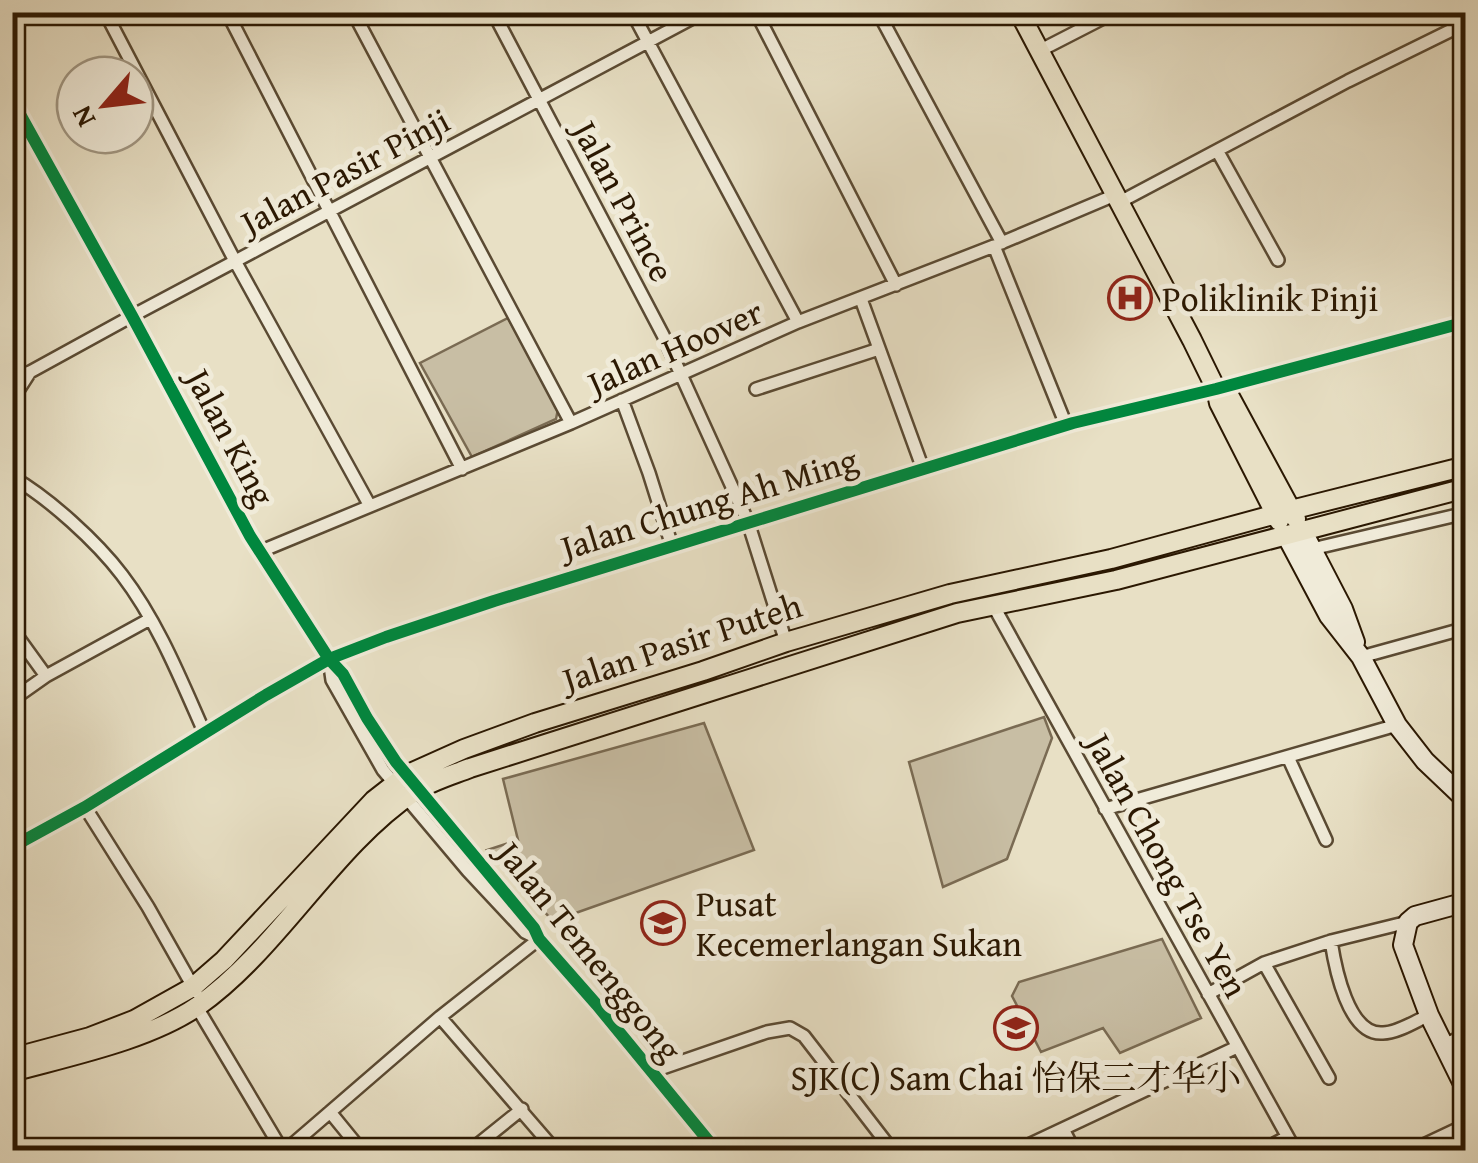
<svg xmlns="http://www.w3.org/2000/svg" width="1478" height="1163" font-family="'Gentium Book Plus','Noto Serif SC',serif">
<rect width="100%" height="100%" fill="#e8e0c5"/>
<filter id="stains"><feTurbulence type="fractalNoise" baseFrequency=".002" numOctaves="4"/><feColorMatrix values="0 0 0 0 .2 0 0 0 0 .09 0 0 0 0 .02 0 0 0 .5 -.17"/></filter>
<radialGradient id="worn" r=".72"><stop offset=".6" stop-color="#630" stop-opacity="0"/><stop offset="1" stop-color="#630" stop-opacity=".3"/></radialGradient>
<path fill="#c8bea4" stroke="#7a6b53" stroke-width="2.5" d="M508,318L558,409L556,419L472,457L420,363Z
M1044,717L1052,738L1007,859L943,887L909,762Z
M704,723L754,850L553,921L487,850L518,840L503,779Z
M1162,939L1201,1018L1120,1053L1103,1028L1041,1052L1012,996L1019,982Z"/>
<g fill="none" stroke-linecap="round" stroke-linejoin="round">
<g stroke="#5a4a33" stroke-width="16">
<path id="street" d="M105,12L235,261L370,506
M227,12L462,469
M353,12L571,423
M493,12L663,335L748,522L786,642
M632,12L798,322
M756,12L896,285
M878,12L1002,243
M1039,51L1115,12
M12,100L132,316L250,536L329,659L343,674L367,718L396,762L534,928L539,939L597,1005L716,1150
M1218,152L1278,260
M1118,203L1348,81L1466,23
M994,246L1066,425
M861,299L923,469
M12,378L30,372L132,316L704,12
M756,389L879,349
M12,400L30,372
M622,400L649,473L672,546
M12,477C49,498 97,542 122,575C158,622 181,680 205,734
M1312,549L1466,513
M259,552L571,423L798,322L994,246L1115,195
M993,605L1295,1150
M12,629L46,676
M1361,657L1466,628
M329,659L332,680L383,770L468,871L525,932L539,939
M12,700L46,676L150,619
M1288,757L1326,840
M85,807L148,907L196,992
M1105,809L1397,725
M12,847L85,807L266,695L329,659L386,637L494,601L1073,423L1216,389L1466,322
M1331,941C1335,967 1348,1036 1383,1033C1397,1033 1416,1021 1429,1015
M1264,963L1329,1078
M1208,994L1264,963L1331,941L1408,922
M195,1004L282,1150
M440,1017L555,1150
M1443,1045L1466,1035
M651,1072L767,1032L790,1028L804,1036L892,1150
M330,1112L361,1150
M1063,1129L1074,1150
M286,1150L440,1017L539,939
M471,1150L522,1109
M1018,1150L1237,1047
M1263,1150L1287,1137
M1413,1150L1466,1125"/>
</g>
<g stroke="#2b1802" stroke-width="22">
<path id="secondary" d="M1302,530L1343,609L1355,642
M1286,535L1329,616L1361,657L1397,725L1425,761L1466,800
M1466,902L1415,916L1408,922L1403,945L1429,1015L1466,1090"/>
</g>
<g stroke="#2b1802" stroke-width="22">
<path id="primary" d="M1019,12L1192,340L1216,389L1219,403L1279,521
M1216,389L1230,397L1296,519
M12,1058L90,1037L134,1020L193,987L224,960L374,800L406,775L464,749L535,723L703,671L786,642L950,594L1111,559L1291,510L1466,466
M12,1072C70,1056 149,1040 198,1006C279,949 332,847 414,792C431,781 452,775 470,768L957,613L1116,580L1466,488"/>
</g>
<use href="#street" stroke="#f0ebd9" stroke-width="11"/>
<use href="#secondary" stroke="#f0ebd9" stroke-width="18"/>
<use href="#primary" stroke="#e8e0c5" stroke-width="18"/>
<g stroke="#f0ebd9" stroke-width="19">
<path id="cycleway" d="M12,100L132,316L250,536L329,659L343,674L367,718L396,762L534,928L539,939L597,1005L716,1150
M12,847L85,807L266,695L329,659L386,637L494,601L1073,423L1216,389L1466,322"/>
</g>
<use href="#cycleway" stroke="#00873e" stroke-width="12"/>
</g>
<defs>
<g id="hospital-ring" transform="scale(2.25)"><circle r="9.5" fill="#f0ebd9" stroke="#8f2418" stroke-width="1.5"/><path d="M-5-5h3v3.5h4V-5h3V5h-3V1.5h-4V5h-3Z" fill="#8f2418"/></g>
<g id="university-ring" transform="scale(2.25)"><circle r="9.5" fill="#f0ebd9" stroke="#8f2418" stroke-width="1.5"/><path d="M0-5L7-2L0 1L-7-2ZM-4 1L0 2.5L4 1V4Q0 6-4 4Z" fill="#8f2418"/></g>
<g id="school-ring" transform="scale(2.25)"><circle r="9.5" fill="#f0ebd9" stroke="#8f2418" stroke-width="1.5"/><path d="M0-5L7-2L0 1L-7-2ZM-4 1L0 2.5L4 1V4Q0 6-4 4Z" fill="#8f2418"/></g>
</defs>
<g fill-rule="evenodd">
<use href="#hospital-ring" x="1130" y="298"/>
<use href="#university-ring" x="663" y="923"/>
<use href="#school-ring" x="1016" y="1028"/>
</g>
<g text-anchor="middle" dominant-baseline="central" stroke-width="10" stroke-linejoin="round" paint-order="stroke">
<g font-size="35" fill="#2b1802" stroke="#f0ebd9">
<text transform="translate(345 171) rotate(-28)">Jalan Pasir Pinji</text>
<text transform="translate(624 201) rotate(62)">Jalan Prince</text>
<text transform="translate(675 347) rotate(-24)">Jalan Hoover</text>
<text transform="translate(231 437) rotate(62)">Jalan King</text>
<text transform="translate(709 503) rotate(-17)">Jalan Chung Ah Ming</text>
<text transform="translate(682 642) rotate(-18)">Jalan Pasir Puteh</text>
<text transform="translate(1168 865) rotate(61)">Jalan Chong Tse Yen</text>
<text transform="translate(590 951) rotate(51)">Jalan Temenggong</text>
</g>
<g font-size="35" fill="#2b1802" stroke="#f0ebd9" text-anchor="start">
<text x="1162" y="298">Poliklinik Pinji</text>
<text x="696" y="903">Pusat<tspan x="696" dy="40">Kecemerlangan Sukan</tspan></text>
<text x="1016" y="1077" text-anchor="middle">SJK(C) Sam Chai 怡保三才华小</text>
</g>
</g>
<rect width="1478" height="1163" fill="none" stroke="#e8e0c5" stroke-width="50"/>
<rect x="15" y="15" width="1448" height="1133" fill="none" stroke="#2b1802" stroke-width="5"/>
<rect x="25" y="25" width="1428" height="1113" fill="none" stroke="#2b1802" stroke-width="2.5"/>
<g transform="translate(105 105) rotate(242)"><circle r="48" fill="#f0ebd9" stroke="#a19783" stroke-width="2.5"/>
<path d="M0-8L18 38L0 25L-18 38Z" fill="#8f2418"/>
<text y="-15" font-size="28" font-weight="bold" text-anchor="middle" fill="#2b1802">N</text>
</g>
<rect width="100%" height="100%" filter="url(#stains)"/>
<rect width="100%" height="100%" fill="url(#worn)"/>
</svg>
